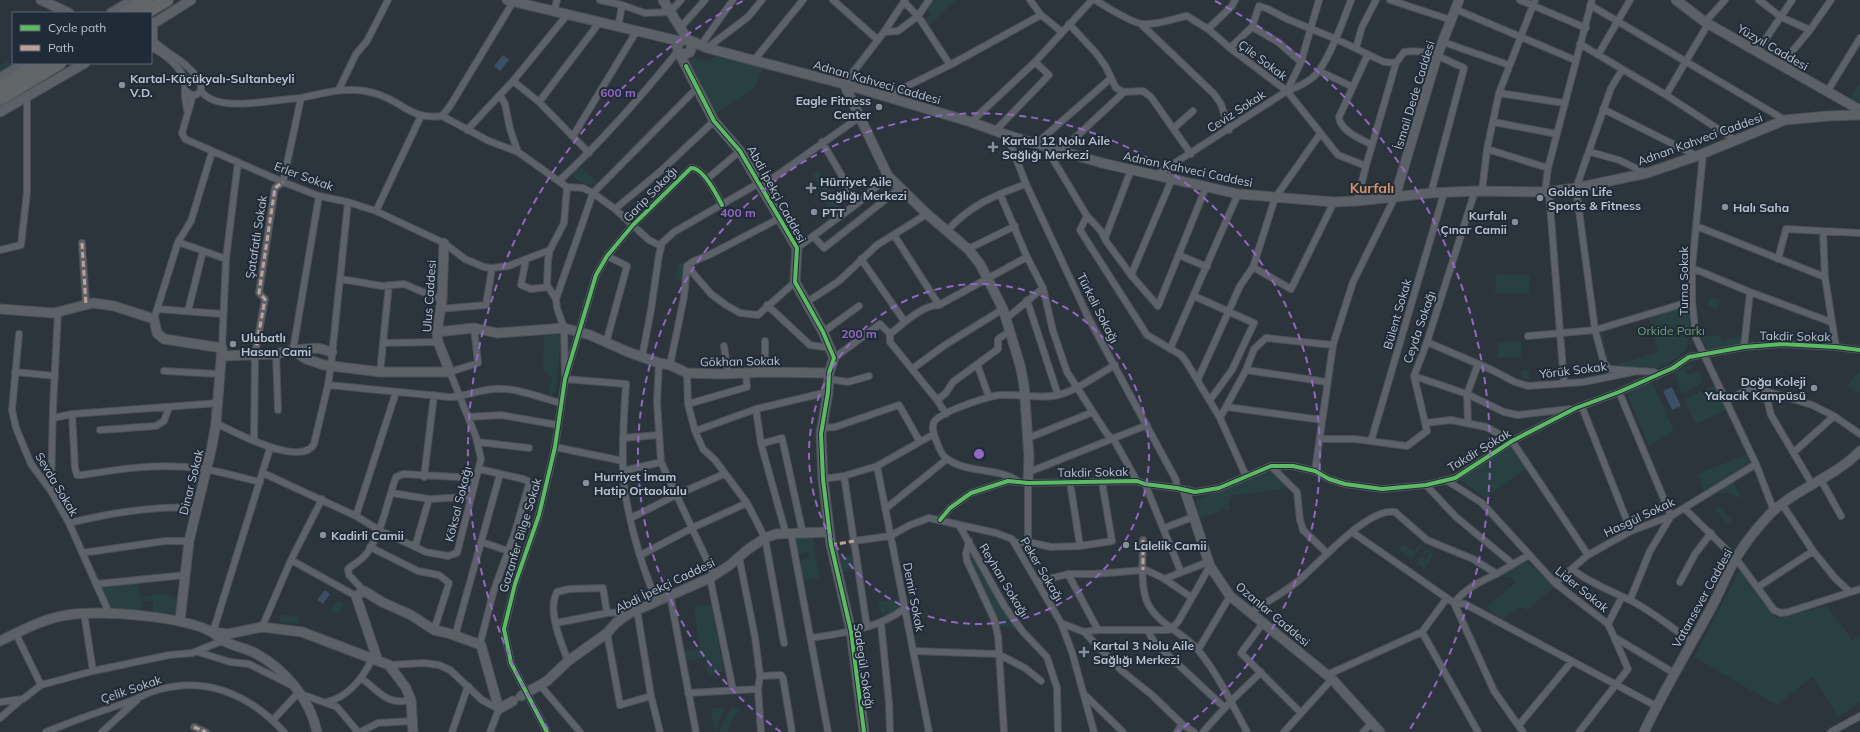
<svg xmlns="http://www.w3.org/2000/svg" width="1860" height="732" font-family="Mulish,sans-serif">
<rect width="100%" height="100%" fill="#2c343c"/>
<path fill="#294042" d="M932,0H958L952,3L927,28L924,23L931,13L927,8Z
M713,56L763,68L754,89L715,114L690,61L693,58L711,61Z
M8,61L11,66L0,73V66Z
M1860,81V102L1850,98Z
M580,166L596,182L592,186L583,184L573,176V172Z
M818,170L842,211L838,213L833,206L828,208L818,192L821,189L812,174Z
M679,262L685,266L684,280L675,279Z
M1496,274L1530,275L1529,293H1495Z
M1710,297L1720,300L1717,309L1707,305Z
M1688,305L1690,334L1687,346L1679,357L1655,370L1611,367L1609,365L1601,334H1604L1603,338L1610,362L1613,366L1658,352L1648,316Z
M544,331L559,333L561,337L556,390L551,395H549L552,377L543,371Z
M1701,336H1721L1722,340L1743,336L1742,344L1707,349Z
M1498,342H1521V357H1498Z
M1691,364L1692,368L1686,370L1687,374H1691L1698,371L1703,383L1682,394L1674,373Z
M1860,369V391L1858,394L1847,386Z
M1529,370L1530,380L1522,378L1521,371Z
M1651,380L1674,431L1649,446L1628,396L1631,389Z
M1714,385L1726,410L1696,424L1684,399Z
M1511,445L1528,467L1485,498L1464,483L1462,481L1464,476Z
M1747,454L1750,462L1704,491L1698,474Z
M1263,472H1273L1285,484L1283,489L1231,496V499L1228,500L1230,508L1198,519L1196,505L1197,499L1226,489Z
M1733,481L1742,498L1734,496L1732,493H1717Z
M1719,506L1732,520L1728,524L1715,509Z
M812,536L819,578L803,580L800,560L809,558L808,552L798,554L796,540L797,538Z
M1403,544L1414,552L1419,545L1421,547L1412,559L1399,550Z
M1426,549L1434,554L1424,569L1416,563L1422,555V557L1426,560L1430,554L1426,552L1425,554L1423,553Z
M970,550L1000,605L1018,630L1005,626H1000L974,568L971,559Z
M852,555L854,569L842,572L839,558Z
M1523,561L1527,562L1555,587L1527,610L1520,607L1502,619L1485,608L1515,583L1513,578L1501,576Z
M1739,571L1776,618L1827,606L1852,640L1860,636V702L1838,717L1813,676L1777,705L1694,657Z
M138,582L140,597L153,596V594H169L170,597H180L177,613L153,612V601H142L141,611L111,609L102,589L103,586Z
M901,598C900,610 892,613 882,618L878,602Z
M338,600L344,605L339,614L330,610Z
M711,604L724,671L708,675L705,658L686,661L684,651L700,649L694,607Z
M281,614L299,617L298,624L280,622Z
M734,706L735,709H739V712L735,714L728,732H719L727,714Z
M725,707L717,729L714,730L711,709Z"/>
<path fill="#3b4f67" d="M503,55L509,60L500,71L494,66Z
M1672,387L1681,406L1672,410L1663,391Z
M325,590L330,594L323,604L317,600Z"/>
<g fill="none" stroke-linecap="round" stroke-linejoin="round">
<g stroke="#4b5056" stroke-width="8">
<path id="street" d="M600,0L622,5L645,13L670,12L681,0
M833,0L878,40
M1030,0L1041,15L1062,32
M1095,0C1105,6 1133,24 1143,24C1158,25 1172,19 1187,16L1208,29L1230,48L1287,91L1338,155L1366,166L1357,201
M1390,0L1451,20
M1520,0L1586,28
M1759,0L1781,17L1810,30
M904,2L918,16L950,65
M1590,5L1785,120
M1455,9L1575,60
M554,11L557,0
M1705,22L1725,0
M154,23V41C168,55 187,61 198,79
M1069,24L1096,53L1106,67L1116,88L1124,92L1143,91L1151,97L1191,154
M1142,25L1214,94L1221,104L1229,130
M1252,27L1278,42L1301,62
M618,28L622,5
M680,28L705,0
M1208,29L1232,6L1235,0
M884,32L898,31L918,16L929,0
M1443,42L1509,65
M1580,44L1666,95L1735,140
M701,45L733,0
M151,47C166,55 180,66 186,82
M707,48L748,17L762,0
M1230,48L1252,27L1259,6L1268,9L1287,19L1336,39L1384,62L1396,63
M1356,48L1362,27L1376,0
M1757,52L1792,0
M1368,54L1339,117C1340,131 1361,139 1372,145
M1598,55L1630,0
M755,59L803,0
M1780,66L1810,30L1831,0
M1622,70L1611,88L1576,188L1595,330L1604,363L1609,369L1637,371
M1319,71L1353,87
M513,81L539,102L589,153
M844,84L884,32L905,0
M339,89L356,54L367,41L388,0
M185,90L191,95H196L201,91V85L196,78C179,77 186,100 187,110
M201,91C217,114 275,99 301,98
M1287,91C1295,88 1305,84 1312,78C1327,67 1344,19 1351,0
M1827,92L1860,38
M1499,93L1564,103
M193,95L182,133L185,139L283,182L319,196L348,202L376,211L444,243L465,259L484,267L492,268L508,266L550,250
M500,95L505,104L510,129L518,152
M1666,95L1708,24
M887,96L950,65L1041,15
M539,102L599,23
M1603,109L1697,156
M442,116L489,141L518,152L567,187L583,188L593,193L615,209L649,240L661,246
M442,116L450,106L513,2
M971,122L1035,62L1092,0
M1493,122L1557,134
M1174,128L1193,111
M467,130L513,81L567,15
M995,131L1049,75L1035,62
M1007,135L1026,184L1089,319L1176,480L1177,488
M573,136L636,32
M822,142L858,203
M1036,144L1110,79
M1045,146L1087,216L1101,231L1106,241L1131,275L1158,306L1206,187
M1487,149L1548,168
M1061,151L1124,92
M1590,152L1619,160L1646,173
M1703,153L1692,268V301L1696,338L1756,464L1774,511
M1366,166L1396,63L1404,52C1427,48 1444,59 1464,68L1431,193
M1156,175L1287,91L1301,62L1319,0
M707,179L740,151
M559,181C602,141 641,97 678,51
M762,186L861,116
M1482,191L1487,149L1499,93L1535,0
M1545,192L1548,168L1592,0
M1549,192L1564,383
M1000,194L1027,257L1043,288L1053,331L1067,372L1107,434L1114,440L1137,481
M615,209L663,169L714,121
M376,211L421,116
M1087,216L1080,230L1147,335L1181,355L1187,363L1220,418L1246,476
M1696,226L1825,277
M947,231C970,205 995,195 1026,184
M1823,231L1825,277L1836,347
M894,235L939,305
M813,236L824,248L900,188
M1105,238L1131,170
M178,242L226,259
M82,243L86,305
M797,248L858,203L888,176
M968,249L1015,226
M0,250L21,245L27,192V96
M1179,255L1207,267
M526,259L521,285L531,289L548,287
M861,259L905,322
M1778,259L1786,229L1860,233
M687,266L711,294L726,305L740,313L758,315L795,282
M687,266L694,261L711,254L780,218
M1253,267L1291,289L1334,202
M1692,268L1750,292L1831,322
M1131,275L1172,179
M341,279L382,286L404,284L442,300
M1194,296L1254,323L1232,370L1210,400
M556,299L547,285L548,260L550,250L564,223L567,187
M1027,300L1058,395
M807,302L839,281L877,245L927,214
M767,305L810,345L830,348
M157,309L223,314
M439,309L486,305L492,268
M188,311L203,251
M1007,318L1043,288
M154,319L178,242L191,221L212,152
M823,332L859,306
M19,334L12,410L16,428L31,464L51,491L69,523L110,615
M1528,336L1595,330L1692,301
M765,341V372
M1427,342L1492,370L1515,382L1528,386L1584,382L1637,371L1654,372L1658,375
M383,343L438,342
M606,343L627,266L607,256
M724,346L728,374
M1744,347L1750,292
M222,348L226,259L238,162
M1170,349L1238,194
M293,350L319,196
M276,354L278,410
M642,357L651,310L659,255L662,243L674,232L759,183
M834,358L880,324L890,334
M659,363L657,402L661,462L714,575
M977,364L989,397
M670,365L684,297L687,266
M912,369L945,345L1003,309
M1246,370L1327,382
M164,371L220,374
M15,372L55,376
M380,372L389,285
M687,373L688,404L695,431L703,449L715,460L747,503L765,538L784,643
M565,376L564,328L557,308L556,299L593,193L697,88
M1414,376L1467,394L1504,412L1518,415L1570,409
M565,379L626,384C624,413 622,442 623,470C624,505 641,568 657,600
M829,379L848,382L869,376
M1198,379L1240,286L1253,267L1275,198L1320,134
M328,385L449,397C465,397 478,390 493,389C515,387 539,397 560,403
M1765,391L1771,415L1812,484
M1619,392L1671,516L1650,551L1630,600
M937,400L946,393L953,382L998,349V339L1010,331
M1726,401L1747,390L1759,389L1812,405L1834,416L1860,434
M688,404L747,387L746,374
M1227,407L1322,420
M1582,407L1631,531
M756,409L761,444L786,534
M72,414L75,468L77,475H82C120,469 159,463 198,468C219,471 239,477 260,482
M946,414L937,400L890,342V334C903,324 922,305 939,305L1027,257
M468,417L501,415L558,425
M53,418L72,414L219,403
M1220,418L1246,370L1254,349L1266,338L1333,345
M216,423C234,432 301,468 314,444L328,385L331,365L348,202
M1425,423L1451,420L1486,427L1512,441L1588,555
M1468,423L1467,394L1478,364
M822,428L835,427L899,405L920,442
M100,430L156,426L164,421L169,407
M695,431L756,409L828,392
M623,438L658,435
M1028,438L1093,412
M1320,439H1355L1407,446L1427,431L1414,376L1427,342L1475,191
M254,441L255,354L265,299L259,293L275,188L283,182L301,98C327,92 354,85 380,95C405,104 412,120 442,116
M1371,441L1444,193
M478,442L529,448
M761,444L782,438L803,534
M555,447L623,461
M1794,452L1834,416
M877,466L929,732
M1271,466L1297,492L1300,520L1303,530L1327,553
M479,469L523,479L528,481L529,484L514,535L493,593L480,644
M623,471L661,462
M1315,471L1333,345L1353,282L1395,197
M1029,472L1147,425
M263,473L356,516L379,530L426,552L448,556L457,553L481,459L476,437L450,372L478,363L474,328
M844,476L867,627
M424,477L434,395
M823,479L844,476L877,466L934,434
M1446,480L1482,503L1555,583L1608,624L1614,637L1674,673
M1821,480L1841,516
M1018,481C997,467 967,474 946,458C941,455 938,445 936,440C934,434 931,428 934,422C940,412 988,396 1001,395C1019,394 1041,399 1058,395C1078,390 1097,375 1115,365
M1070,482L1080,546
M1028,483V542
M1145,484L1181,572
M1426,485L1456,517L1513,564
M51,491L53,407L58,312
M392,493L429,499L470,497
M1782,504L1813,551L1835,578L1850,592
M1684,508L1737,560L1774,610L1781,613L1788,612L1860,589
M885,509L947,459
M356,516L396,392
M631,518L676,495L724,474
M940,520L950,508L971,493L1008,481L1028,483L1137,481L1145,484L1177,488L1195,492L1219,488L1271,466H1293L1315,471L1329,479L1345,484L1382,489L1426,485L1455,478L1512,441L1576,408L1619,392L1673,368L1689,357L1744,347L1782,344L1836,347L1860,350
M69,523C110,513 154,505 196,508
M959,525L1005,607L1023,632L1047,657L1057,688L1058,732
M1164,528L1193,517
M1352,532L1454,603L1465,604L1656,706
M791,534L828,732
M1143,540C1143,558 1140,588 1148,604C1159,625 1184,633 1199,651C1219,676 1232,704 1247,732
M854,541L890,536L910,525L929,518L996,533L1012,539L1061,623L1072,652L1094,732
M969,541L966,554L967,561L994,619L998,636L1004,732
M482,542L508,551
M1015,543L1028,542L1051,547L1080,546L1112,541L1102,482
M370,547L418,571L439,575L449,583L434,630
M415,547L429,499
M82,553L165,541H189
M641,555L692,528L747,503
M739,557L755,637L760,676L758,689L761,732
M291,560L356,596
M1573,570C1591,583 1610,591 1630,600C1652,611 1672,628 1692,642
M1068,574L1098,630
M710,578L733,690
M1164,579L1208,562
M1037,582L1068,574H1093L1146,570L1163,578L1191,597
M1680,582L1695,554L1711,533
M1555,583L1588,555L1631,531L1671,516L1756,464
M96,584L186,575
M1758,587L1813,551
M364,591L349,575L348,569C354,564 362,560 367,553C383,530 387,502 396,477L403,474L476,478
M670,595L696,732
M1454,603L1494,691L1523,732
M1454,603C1466,588 1480,582 1496,574C1507,568 1518,561 1529,555
M637,610L651,696L660,732
M1251,612C1267,602 1283,593 1297,582C1318,565 1367,507 1395,512L1427,540L1473,559L1497,574
M84,613L93,671
M556,623L607,613L630,612
M881,623L889,703L890,732
M1061,623L1084,632L1098,630H1169L1178,622L1210,566
M1263,623L1241,653L1301,713
M1608,624L1622,597
M262,627L291,560L322,499
M1148,631L1154,642L1225,708
M213,632L270,448
M1084,632L1122,671L1152,695L1182,724L1194,732
M1422,632L1478,732
M607,633L620,705L651,696
M16,634L41,685
M455,636L500,474
M811,638C843,633 878,629 905,608
M1198,650L1230,596
M913,651L998,654L1025,668L1041,681
M198,652L230,662L249,664L291,685
M568,661C561,642 547,611 557,592L569,589L603,588L607,613
M389,665L424,663L439,665L450,670L482,700L499,709L490,732
M1327,675L1422,632L1447,598
M760,676L781,675L783,678L792,732
M362,679C380,691 386,706 411,700
M540,685L580,732
M688,693L758,689
M1085,695L1123,732
M0,702L23,699L41,685L93,671L169,655L192,653L222,641
M327,702C348,697 363,678 372,659
M0,718L22,699
M273,720L298,693L337,707L358,732
M1519,725L1572,661
M194,727L206,732
M46,732C73,721 101,711 128,702C137,699 145,694 154,691C205,675 249,694 284,732
M102,732L137,700
M360,732L378,723L414,721
M452,732L468,686
M547,732L511,663L504,629L515,584L539,515L555,447L565,379L596,275L607,256L633,225L691,168C703,167 717,195 722,205
M1177,732L1182,724
M1203,732L1230,702L1261,672
M1284,732L1332,679
M1363,732L1372,723
M1579,732L1628,669L1614,637
M1831,732L1860,716"/>
</g>
<g stroke="#4b5056" stroke-width="11">
<path id="secondary" d="M41,0L69,13
M507,0L679,41
M663,0L688,40
M1676,0L1705,22L1860,110
M111,13L133,0
M151,25L191,0
M679,53L686,54L690,52L692,45L690,41
M0,78L25,63
M844,84L888,176L927,214L968,249L980,264L1003,309L1020,365L1024,385L1029,457L1028,483
M0,112L85,63
M1395,197L1437,56L1459,0
M0,309L54,313L93,303L114,306L154,319L157,333L164,339L222,348L216,423L212,446L189,541L180,621
M437,332L474,328L497,333L564,328L590,335L628,352L659,363L670,365L687,373L722,374L765,372L829,373
M293,350L306,359L324,365L380,372H450L438,342L437,332L442,300L444,243
M221,356L276,354L293,350L318,348L332,352
M1185,491L1210,566L1230,596L1332,679L1380,732
M213,632L228,634L262,627L302,632L389,665L406,688L411,700L413,732
M0,641C21,631 44,618 68,615C102,610 182,616 212,632C216,634 219,639 224,641C233,646 245,648 255,653C285,669 310,699 317,732
M378,661L356,596L364,591L382,602L411,615L434,630L448,633L481,645L499,709L513,701
M521,696L547,681L568,661L607,633L616,623L628,614L710,578L730,565L747,550L765,538L776,534L829,532
M864,732L851,631L831,545L823,479L821,434L828,392L829,373L834,358L823,332L795,282L797,248L740,151L714,121L678,51L677,44C684,35 698,44 707,48L844,84L971,122L1007,135L1102,163L1238,194L1334,202L1357,201L1431,193L1475,191L1545,192L1576,188L1647,173L1697,156L1785,120L1828,116L1860,115
M1644,732C1664,690 1688,650 1710,610C1720,593 1726,574 1736,558C1745,543 1757,528 1769,515C1796,488 1834,478 1860,451"/>
</g>
<g stroke="#495057" stroke-width="14">
<path id="highway" d="M125,13L147,0
M145,13L167,0
M0,87L41,63
M0,99L60,63"/>
</g>
<use href="#street" stroke="#5d626a" stroke-width="6"/>
<use href="#secondary" stroke="#5c6168" stroke-width="9"/>
<use href="#highway" stroke="#626669" stroke-width="12"/>
<path stroke="#bda197" stroke-width="3" stroke-dasharray="6 3" stroke-linecap="butt" d="M82,243L86,305
M255,354L265,299L259,293L275,188L283,182
M1143,540V570
M831,545L854,541
M194,727L206,732"/>
<g stroke="#1f2b37" stroke-width="6">
<path id="cycleway" d="M686,66L714,121L740,151L797,248L795,282L823,332L834,358L829,373L828,392L821,434L823,479L831,545L851,631L864,732
M940,520L950,508L971,493L1008,481L1028,483L1137,481L1145,484L1177,488L1195,492L1219,488L1271,466H1293L1315,471L1329,479L1345,484L1382,489L1426,485L1455,478L1512,441L1576,408L1619,392L1673,368L1689,357L1744,347L1782,344L1836,347L1860,350
M547,732L511,663L504,629L515,584L539,515L555,447L565,379L596,275L607,256L633,225L691,168C703,167 717,195 722,205"/>
</g>
<use href="#cycleway" stroke="#5cba63" stroke-width="4"/>
</g>
<g fill="none" stroke="#9368c4" stroke-width="2" stroke-dasharray="7 5">
<circle cx="979" cy="454" r="170"/>
<path d="M781 732A341 341 0 1 1 1177 732"/>
<path d="M548 729A511 511 0 0 1 743 1M1215 1A511 511 0 0 1 1410 729"/>
</g>
<g fill="#87909a" stroke="#1f2b37" stroke-width="1.5">
<circle cx="122" cy="85" r="4"/>
<circle cx="879" cy="107" r="4"/>
<path d="M991 141h4v4h4v4h-4v4h-4v-4h-4v-4h4z"/>
<path d="M809 182h4v4h4v4h-4v4h-4v-4h-4v-4h4z"/>
<circle cx="1540" cy="198" r="4"/>
<circle cx="1725" cy="207" r="4"/>
<circle cx="814" cy="212" r="4"/>
<circle cx="1515" cy="222" r="4"/>
<circle cx="233" cy="344" r="4"/>
<circle cx="1814" cy="388" r="4"/>
<circle cx="586" cy="483" r="4"/>
<circle cx="323" cy="535" r="4"/>
<circle cx="1126" cy="545" r="4"/>
<path d="M1082 646h4v4h4v4h-4v4h-4v-4h-4v-4h4z"/>
</g>
<g text-anchor="middle" dominant-baseline="central" stroke-width="4" stroke-linejoin="round" paint-order="stroke">
<g font-size="12" fill="#b8c1cc" stroke="#1f2b37">
<text transform="translate(1773 47) rotate(30)">Yüzyıl Caddesi</text>
<text transform="translate(1263 60) rotate(37)">Çile Sokak</text>
<text transform="translate(877 82) rotate(16)">Adnan Kahveci Caddesi</text>
<text transform="translate(1414 95) rotate(-73)">İsmail Dede Caddesi</text>
<text transform="translate(1236 111) rotate(-33)">Ceviz Sokak</text>
<text transform="translate(1700 139) rotate(-20)">Adnan Kahveci Caddesi</text>
<text transform="translate(1188 169) rotate(12)">Adnan Kahveci Caddesi</text>
<text transform="translate(304 176) rotate(20)">Erler Sokak</text>
<text transform="translate(650 194) rotate(-46)">Garip Sokağı</text>
<text transform="translate(777 194) rotate(61)">Abdi İpekçi Caddesi</text>
<text transform="translate(256 237) rotate(-81)">Şatafatlı Sokak</text>
<text transform="translate(1683 281) rotate(-90)">Turna Sokak</text>
<text transform="translate(429 296) rotate(-86)">Ulus Caddesi</text>
<text transform="translate(1098 308) rotate(63)">Türkeli Sokağı</text>
<text transform="translate(1397 314) rotate(-74)">Bülent Sokak</text>
<text transform="translate(1419 327) rotate(-71)">Ceyda Sokağı</text>
<text transform="translate(1795 336) rotate(1)">Takdir Sokak</text>
<text transform="translate(740 361) rotate(-1)">Gökhan Sokak</text>
<text transform="translate(1573 370) rotate(-7)">Yörük Sokak</text>
<text transform="translate(1479 450) rotate(-31)">Takdir Sokak</text>
<text transform="translate(1093 472) rotate(-1)">Takdir Sokak</text>
<text transform="translate(191 482) rotate(-76)">Dinar Sokak</text>
<text transform="translate(57 484) rotate(59)">Sevda Sokak</text>
<text transform="translate(458 504) rotate(-76)">Köksal Sokağı</text>
<text transform="translate(1639 517) rotate(-25)">Hasgül Sokak</text>
<text transform="translate(520 535) rotate(-73)">Gazanfer Bilge Sokak</text>
<text transform="translate(1042 569) rotate(59)">Peker Sokağı</text>
<text transform="translate(1004 580) rotate(59)">Reyhan Sokağı</text>
<text transform="translate(665 585) rotate(-26)">Abdi İpekçi Caddesi</text>
<text transform="translate(1582 589) rotate(39)">Lider Sokak</text>
<text transform="translate(914 597) rotate(79)">Demir Sokak</text>
<text transform="translate(1702 598) rotate(-61)">Vatansever Caddesi</text>
<text transform="translate(1273 614) rotate(40)">Ozanlar Caddesi</text>
<text transform="translate(864 666) rotate(82)">Sadegül Sokağı</text>
<text transform="translate(131 689) rotate(-19)">Çelik Sokak</text>
</g>
<g font-size="12" font-weight="bold" fill="#b8c1cc" stroke="#1f2b37" text-anchor="start">
<text x="130" y="78">Kartal-Küçükyalı-Sultanbeyli<tspan x="130" dy="14">V.D.</tspan></text>
<text x="871" y="100" text-anchor="end">Eagle Fitness<tspan x="871" dy="14">Center</tspan></text>
<text x="1002" y="140">Kartal 12 Nolu Aile<tspan x="1002" dy="14">Sağlığı Merkezi</tspan></text>
<text x="820" y="181">Hürriyet Aile<tspan x="820" dy="14">Sağlığı Merkezi</tspan></text>
<text x="1548" y="191">Golden Life<tspan x="1548" dy="14">Sports &amp; Fitness</tspan></text>
<text x="1733" y="207">Halı Saha</text>
<text x="822" y="212">PTT</text>
<text x="1507" y="215" text-anchor="end">Kurfalı<tspan x="1507" dy="14">Çınar Camii</tspan></text>
<text x="241" y="337">Ulubatlı<tspan x="241" dy="14">Hasan Cami</tspan></text>
<text x="1806" y="381" text-anchor="end">Doğa Koleji<tspan x="1806" dy="14">Yakacık Kampüsü</tspan></text>
<text x="594" y="476">Hurriyet İmam<tspan x="594" dy="14">Hatip Ortaokulu</tspan></text>
<text x="331" y="535">Kadirli Camii</text>
<text x="1134" y="545">Lalelik Camii</text>
<text x="1093" y="645">Kartal 3 Nolu Aile<tspan x="1093" dy="14">Sağlığı Merkezi</tspan></text>
</g>
<g font-size="12" fill="#6f9d77" stroke="#1f2b37">
<text x="1671" y="330">Orkide Parkı</text>
</g>
<g font-size="14" font-weight="bold" fill="#d79268" stroke="#1f2b37">
<text x="1372" y="188">Kurfalı</text>
</g>
</g>
<circle cx="979" cy="454" r="6" fill="#9368c4" stroke="#1f2b37" stroke-width="2"/>
<g font-size="12" text-anchor="middle" font-weight="bold" fill="#9368c4" stroke="#1f2b37" stroke-width="4" stroke-linejoin="round" paint-order="stroke">
<text x="618" y="97">600 m</text>
<text x="738" y="217">400 m</text>
<text x="859" y="338">200 m</text>
</g>
<rect x="12" y="12" width="140" height="52" fill="#1f2b37" stroke="#5c6773"/>
<rect x="20" y="25" width="20" height="6" fill="#5cba63" stroke="#5c6773"/>
<text x="48" y="32" font-size="12" fill="#b8c1cc">Cycle path</text>
<rect x="20" y="45" width="20" height="6" fill="#bda197" stroke="#5c6773"/>
<text x="48" y="52" font-size="12" fill="#b8c1cc">Path</text>
</svg>
